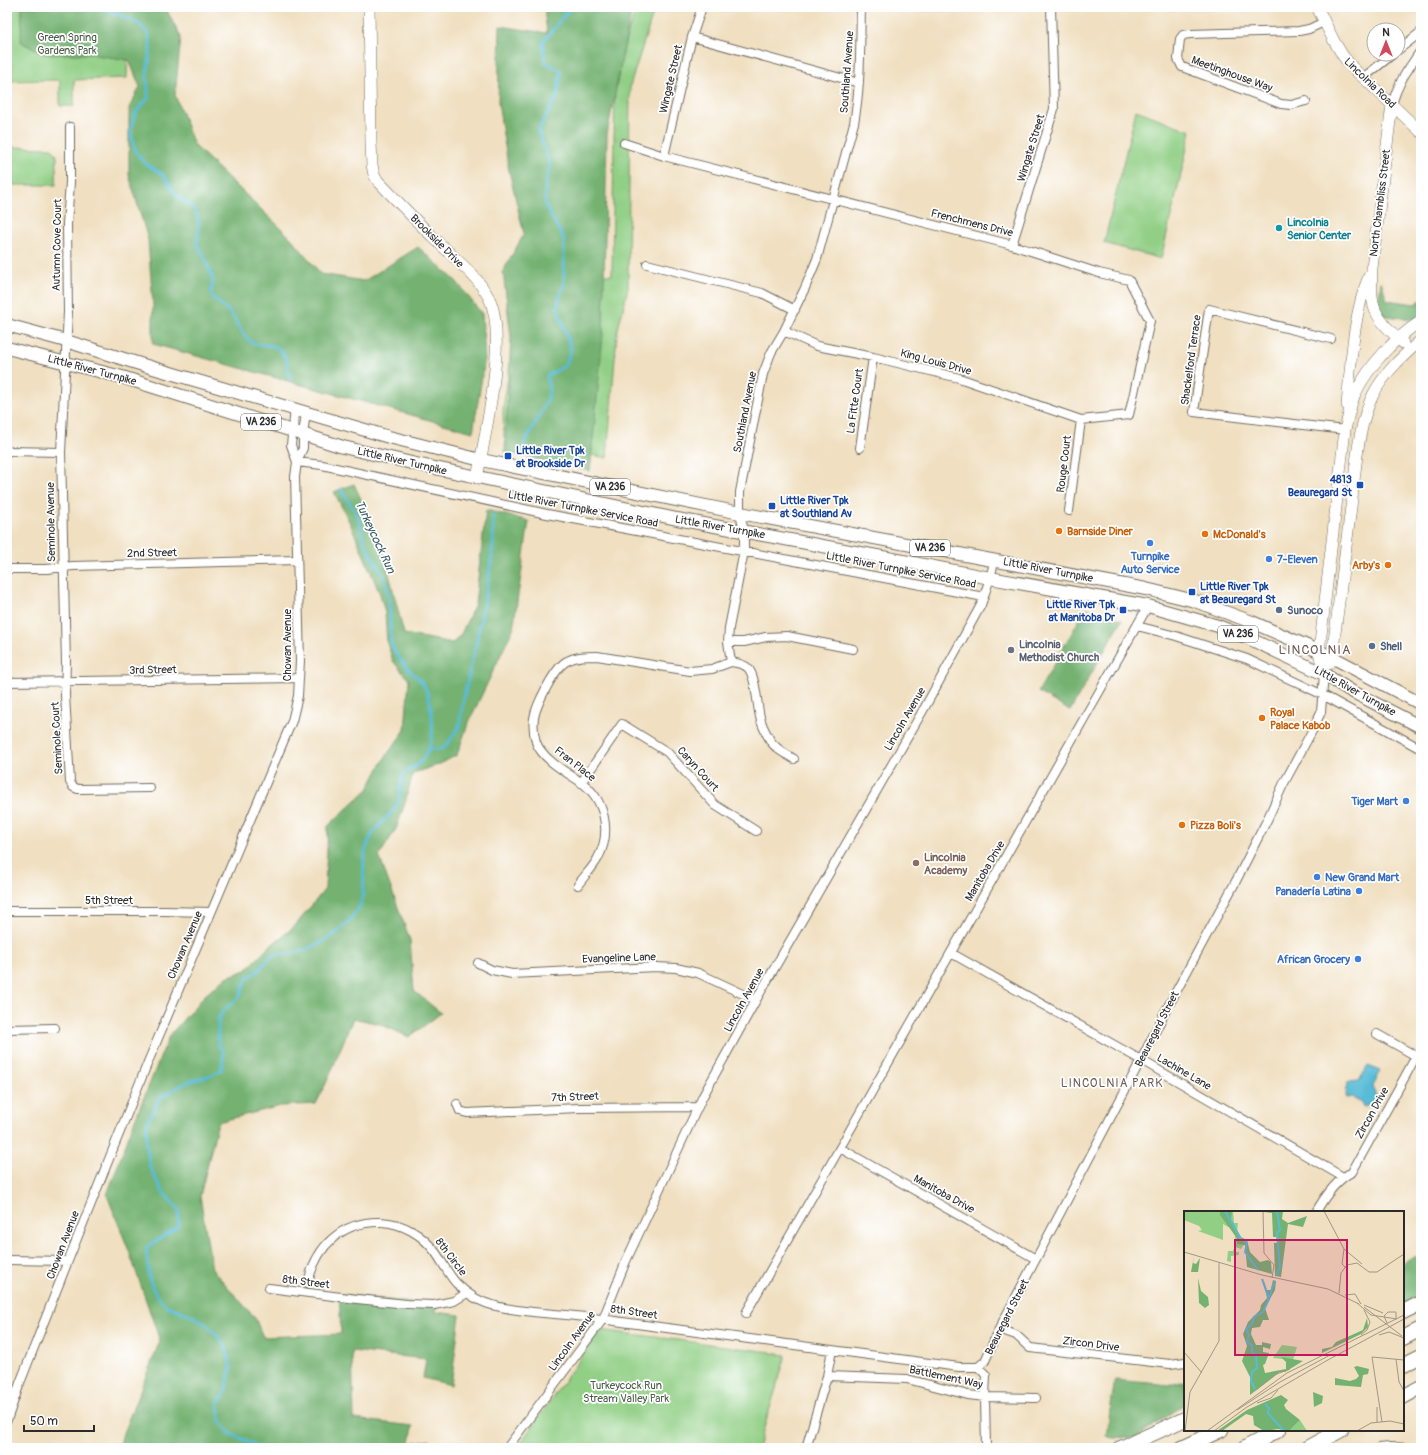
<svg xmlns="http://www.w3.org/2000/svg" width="1428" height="1455" font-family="Pangolin,sans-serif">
<rect width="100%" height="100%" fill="#fff"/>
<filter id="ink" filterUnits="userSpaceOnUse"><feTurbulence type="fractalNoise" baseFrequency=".025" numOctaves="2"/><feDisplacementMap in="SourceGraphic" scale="8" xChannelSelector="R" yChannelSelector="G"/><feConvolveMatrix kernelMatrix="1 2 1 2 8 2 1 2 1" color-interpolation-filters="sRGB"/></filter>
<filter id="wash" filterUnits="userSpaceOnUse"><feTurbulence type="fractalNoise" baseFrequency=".012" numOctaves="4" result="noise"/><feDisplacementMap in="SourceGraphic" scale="16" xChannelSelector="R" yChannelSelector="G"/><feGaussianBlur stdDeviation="0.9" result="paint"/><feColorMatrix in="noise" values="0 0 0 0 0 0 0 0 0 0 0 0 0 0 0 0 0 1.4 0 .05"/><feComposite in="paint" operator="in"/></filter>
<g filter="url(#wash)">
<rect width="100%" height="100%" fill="#f0dfc0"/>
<path fill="#91cf85" stroke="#5e7d58" d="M7,7H98L128,38L127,78L74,80V106H60V80L7,81Z
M636,7H655L630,86L628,288L617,333L607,458L504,438L503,409L518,313L525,275H612L615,76Z
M1136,110L1191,131L1161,259L1104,243Z
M7,147L52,148L57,156L56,185H7Z
M600,1330L771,1352V1353L786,1355L758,1448H517Z"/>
<path fill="#74b272" stroke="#506e4e" d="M22,7H165L181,37L175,95L194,145L292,239L321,274L364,281L418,247L456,281L482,314L485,359L473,432L153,344V305L148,240L129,175V108L140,87L129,60L89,54H44L21,42Z
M544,7H632L607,134L603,334L590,471L505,452L511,337L503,271L524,234L509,171L498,103L500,26L547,33Z
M1381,281L1387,300L1415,304L1421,300V320L1377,315Z
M354,484L381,542L404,634L453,643L461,634L475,604L486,510L529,521L513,629L468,724L457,755L438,765L413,773L405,803L396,829L379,856L410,940L414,991L441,1013L409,1037L380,1024L353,1018L329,1077L316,1104L280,1106L218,1122L200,1196L212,1269L255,1318L263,1337L341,1334L339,1294L437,1306L436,1312L460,1315L451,1385L423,1378L426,1359L352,1351L354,1419L413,1426L410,1443L430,1440L428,1448H119L123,1433L160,1341L129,1251L107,1195L130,1132L169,1036L204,996L227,977L246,970L269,947L295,926L325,889L328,826L368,789L384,759L405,730L409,680L393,661L387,642L385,613L380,594L350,523L334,492Z
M1086,608L1122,620L1070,711L1038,692Z
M1421,1254V1306L1403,1314V1263Z
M1115,1380L1170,1385L1185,1381V1404L1134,1439L1106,1436Z"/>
<path fill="#59bcd7" stroke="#427481" d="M1368,1066L1381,1071L1372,1087L1378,1100L1364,1107L1362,1102L1352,1097L1346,1098L1347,1082L1359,1081Z"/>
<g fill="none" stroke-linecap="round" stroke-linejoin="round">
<path stroke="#59bcd7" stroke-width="3" d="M99,7C110,13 123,15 134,21C158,34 149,52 147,74C146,82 149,90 148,99C144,103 139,107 136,113C127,129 131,151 145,163C150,168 158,170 163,175C169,182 172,192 179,198C184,202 190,204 194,209C202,221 198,232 197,245L203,254L213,279L211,295C218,305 222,304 229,312C238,321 240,334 251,342C255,345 261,345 266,345C285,345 288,363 290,379
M524,444L547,401L549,391L547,376L566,365L571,349L557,306L564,283V239L545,205V186L550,166L538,130L557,97L561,71L545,62L543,42L568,11L567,7
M428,749H442L449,742L459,727L463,701L476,644L488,582L493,547V515
M257,1448C252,1442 245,1440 237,1437C222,1431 219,1418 218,1403L225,1394L231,1367L227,1350L219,1337L203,1322L193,1316L167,1306L159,1298L153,1289L149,1277L146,1248L178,1226L179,1210L162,1191L150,1167L146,1140L147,1123L159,1099L169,1092L185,1083L214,1074L221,1070L223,1060V1052L218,1045V1019L223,1011L240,996L247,978L257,972L272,955C282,954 292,954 302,951C322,945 354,923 361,903C367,886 360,866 366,849C368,844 369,839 372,835C378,823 393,815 398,802C402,794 399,783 403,776C406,769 412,769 417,765C423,760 428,753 430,745C435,729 432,694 421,681C418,678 415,676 412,673C406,667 395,654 392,646C389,636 390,626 390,616C390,605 389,594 386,583C382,569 371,557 365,543C362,536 361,528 359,520C355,509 346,500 341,489"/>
</g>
</g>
<g filter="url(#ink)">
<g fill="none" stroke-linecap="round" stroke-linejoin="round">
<g stroke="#706a5f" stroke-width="10">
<path id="street" d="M692,37L859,83
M1398,50L1421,32
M1363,78L1393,54
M1306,101L1291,105L1281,104L1182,67L1178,59L1180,39L1183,35L1190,34L1299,31L1309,29L1324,22
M1392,104C1399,80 1408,70 1421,50
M70,127V182L67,224L68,312L61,452L66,663L65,695L70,782L73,787L78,789L150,788
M624,143L664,156L1012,245L1099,273L1129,280L1150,321L1129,415L1081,420L959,378L873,357L817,346L784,331
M664,156L692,37L702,7
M1012,245L1054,109L1051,7
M647,264L762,293L795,310
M1331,339L1209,309L1194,412L1345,430
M295,409L291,445L297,462
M860,448L873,357
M7,451L61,452
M297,462L322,465L547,514L984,597
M1069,511L1081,420
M7,569H47L73,566L297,560
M1137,626L1176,636L1247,659L1323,695L1421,749
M728,642H744L766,637L787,636L853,649
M7,682L299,678
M794,759C786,754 775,749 770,740C766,733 761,724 760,717C757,705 756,676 748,668C744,664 737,663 731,662L728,642L729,628L744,551V531L740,513V492L763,374L771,353L784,331L805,288L817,259L854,123C861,85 860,46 861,7
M581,783L622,724L667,752L715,805L756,831
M578,885C584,876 593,868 598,858C612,832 605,799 581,782C566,772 542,759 536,742C534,735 533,725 534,718C536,705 555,667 567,661C576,656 587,656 597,656L690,671L712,669L731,662
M7,911H163L211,912
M951,953L1141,1060L1343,1177
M478,963L492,970L512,974L656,967L676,968L698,973L756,1000
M7,1029L55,1028
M457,1104L460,1111L467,1113L579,1108L698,1107
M840,1148L1036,1259
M1316,1212C1325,1196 1336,1180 1352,1172L1407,1073L1416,1056L1377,1034
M7,1260L68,1261
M308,1283C316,1246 342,1221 381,1222C403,1223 423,1235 436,1253C443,1263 448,1274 456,1283C467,1294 481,1303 496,1306C511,1310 527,1311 543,1313C569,1315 596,1318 622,1322C734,1337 847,1352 959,1367H978
M269,1288L357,1299L407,1304L434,1305L454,1301L467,1293
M746,1313L1148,606
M999,1329L1016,1335L1030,1348L1170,1364L1185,1362
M978,1367L985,1361L999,1329L1141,1060L1165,1012L1236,881L1267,820L1283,785L1312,731L1321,712L1324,674
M978,1367L986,1375L985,1397L986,1448
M827,1376L907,1379L968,1395L985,1397L1036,1398
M7,1420L20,1383L68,1261L148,1062L292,721L298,696L300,661L295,477L297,462L303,448V435L306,412
M507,1448L603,1319L626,1261L703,1096L756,1000L925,707L981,605L990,578L995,559
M806,1448L827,1376L832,1350
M1379,1448L1390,1447L1413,1448"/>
</g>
<g stroke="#706a5f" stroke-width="12">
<path id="secondary" d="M369,7L371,143L372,165L374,175L378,181C397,201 416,221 436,240C454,258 477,275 489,298C508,336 485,435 477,478
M1317,7L1334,41L1343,56L1353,68L1421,132
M1392,104L1372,268C1370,310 1373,315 1403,343
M1347,405C1351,363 1353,315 1369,276
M1329,664L1332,657C1339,604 1345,552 1352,499C1356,466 1358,425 1373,395C1384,373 1403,356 1421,340
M1324,674L1319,652L1345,430C1348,418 1350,405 1355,394C1369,365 1395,338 1421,321"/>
</g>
<g stroke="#706a5f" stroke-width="14">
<path id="primary" d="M7,325L66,341L143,365L389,437L481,460L740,513L1146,589L1195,601L1252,622L1332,657L1421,704
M7,348L122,377L343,447L416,464L677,519L893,559L990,578L1148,606L1218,626L1246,637L1324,674L1351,691L1421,727"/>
</g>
<g stroke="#706a5f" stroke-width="16">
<path id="highway" d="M1403,1312L1421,1303
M1403,1338L1421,1329
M1403,1365L1421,1356
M1403,1397L1421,1387
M1121,1448L1185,1419
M1182,1448L1221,1430
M1245,1448L1279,1430
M1308,1448L1341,1430"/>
</g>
<use href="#street" stroke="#fff" stroke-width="8"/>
<use href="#secondary" stroke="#fff" stroke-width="11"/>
<use href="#primary" stroke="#fff" stroke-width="12"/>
<use href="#highway" stroke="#fff" stroke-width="14"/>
</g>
</g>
<circle fill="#0f9aa8" stroke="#fff" stroke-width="1.5" cx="1279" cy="228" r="4"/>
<g fill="#1a4fb4" stroke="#fff" stroke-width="1.5">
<rect x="504" y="452" width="8" height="8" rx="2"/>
<rect x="1356" y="481" width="8" height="8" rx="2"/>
<rect x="768" y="502" width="8" height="8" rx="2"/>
<rect x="1188" y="588" width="8" height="8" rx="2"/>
<rect x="1119" y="606" width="8" height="8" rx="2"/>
</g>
<g fill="#e8710a" stroke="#fff" stroke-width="1.5">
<circle cx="1059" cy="531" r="4"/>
<circle cx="1205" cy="534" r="4"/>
<circle cx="1388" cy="565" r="4"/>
<circle cx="1262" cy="718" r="4"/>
<circle cx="1182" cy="825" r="4"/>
</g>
<g fill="#3f7fe0" stroke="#fff" stroke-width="1.5">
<circle cx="1150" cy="543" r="4"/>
<circle cx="1269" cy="559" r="4"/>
<circle cx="1406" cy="801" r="4"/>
<circle cx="1317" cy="877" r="4"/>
<circle cx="1359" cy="891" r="4"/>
<circle cx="1358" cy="959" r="4"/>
</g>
<g fill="#5c6f8a" stroke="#fff" stroke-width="1.5">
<circle cx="1279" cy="610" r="4"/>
<circle cx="1372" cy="646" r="4"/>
</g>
<circle fill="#6b7280" stroke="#fff" stroke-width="1.5" cx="1011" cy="650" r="4"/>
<circle fill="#8d6e63" stroke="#fff" stroke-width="1.5" cx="916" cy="863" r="4"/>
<g text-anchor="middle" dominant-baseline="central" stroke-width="3.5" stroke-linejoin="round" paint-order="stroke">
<g fill="#fff" stroke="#6b6b6b" stroke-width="1">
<rect x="241" y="414" width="40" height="16" rx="3"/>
<rect x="590" y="479" width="40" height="16" rx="3"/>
<rect x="910" y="540" width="40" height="16" rx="3"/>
<rect x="1218" y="626" width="40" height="16" rx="3"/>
</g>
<g font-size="10" font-weight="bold" fill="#2b2b2b">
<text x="261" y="422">VA 236</text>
<text x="610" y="487">VA 236</text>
<text x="930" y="548">VA 236</text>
<text x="1238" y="634">VA 236</text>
</g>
<g font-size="11" fill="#4a5c46" stroke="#fff">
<text x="67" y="37">Green Spring<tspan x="67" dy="13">Gardens Park</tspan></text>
<text x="626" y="1385">Turkeycock Run<tspan x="626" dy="13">Stream Valley Park</tspan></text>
</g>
<g font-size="11" fill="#2b2b2b" stroke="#fff">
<text transform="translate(847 72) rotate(-86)">Southland Avenue</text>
<text transform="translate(1232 74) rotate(20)">Meetinghouse Way</text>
<text transform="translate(671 79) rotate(-77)">Wingate Street</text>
<text transform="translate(1370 83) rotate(44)">Lincolnia Road</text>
<text transform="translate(1031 148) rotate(-73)">Wingate Street</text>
<text transform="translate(1380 203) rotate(-83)">North Chambliss Street</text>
<text transform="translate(972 223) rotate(14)">Frenchmens Drive</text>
<text transform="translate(437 241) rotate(45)">Brookside Drive</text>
<text transform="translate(57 245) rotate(-89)">Autumn Cove Court</text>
<text transform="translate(1191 360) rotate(-82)">Shackelford Terrace</text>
<text transform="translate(936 362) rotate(15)">King Louis Drive</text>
<text transform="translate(92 370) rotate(15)">Little River Turnpike</text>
<text transform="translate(855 401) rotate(-82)">La Fitte Court</text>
<text transform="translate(745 412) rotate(-79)">Southland Avenue</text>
<text transform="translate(402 461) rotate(13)">Little River Turnpike</text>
<text transform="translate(1064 464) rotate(-83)">Rouge Court</text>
<text transform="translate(583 509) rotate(11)">Little River Turnpike Service Road</text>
<text transform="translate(51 522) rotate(-91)">Seminole Avenue</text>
<text transform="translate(720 527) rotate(10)">Little River Turnpike</text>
<text transform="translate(152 553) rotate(-1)">2nd Street</text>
<text transform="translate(901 570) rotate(11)">Little River Turnpike Service Road</text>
<text transform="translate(1048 570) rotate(11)">Little River Turnpike</text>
<text transform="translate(287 645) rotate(-90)">Chowan Avenue</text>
<text transform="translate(153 670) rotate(-1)">3rd Street</text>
<text transform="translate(1355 691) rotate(29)">Little River Turnpike</text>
<text transform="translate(905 719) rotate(-60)">Lincoln Avenue</text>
<text transform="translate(57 738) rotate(-93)">Seminole Court</text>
<text transform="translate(575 764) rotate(38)">Fran Place</text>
<text transform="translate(698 769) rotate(48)">Caryn Court</text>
<text transform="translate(985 871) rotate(-60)">Manitoba Drive</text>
<text x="109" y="900">5th Street</text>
<text transform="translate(185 945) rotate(-67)">Chowan Avenue</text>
<text transform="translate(619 958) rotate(-2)">Evangeline Lane</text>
<text transform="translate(744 1000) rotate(-61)">Lincoln Avenue</text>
<text transform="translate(1157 1029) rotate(-63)">Beauregard Street</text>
<text transform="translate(1184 1072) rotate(30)">Lachine Lane</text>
<text transform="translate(575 1097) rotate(-2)">7th Street</text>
<text transform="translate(1372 1113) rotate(-61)">Zircon Drive</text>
<text transform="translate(944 1194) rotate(29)">Manitoba Drive</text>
<text transform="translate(63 1245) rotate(-69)">Chowan Avenue</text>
<text transform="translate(451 1257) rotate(53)">8th Circle</text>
<text transform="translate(306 1282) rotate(7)">8th Street</text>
<text transform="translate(634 1312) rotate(8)">8th Street</text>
<text transform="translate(1007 1317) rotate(-63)">Beauregard Street</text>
<text transform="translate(572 1341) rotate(-54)">Lincoln Avenue</text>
<text transform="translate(1091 1344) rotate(7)">Zircon Drive</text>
<text transform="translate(946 1377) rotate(12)">Battlement Way</text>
</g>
<g font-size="11" font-weight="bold" fill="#0d838f" stroke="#fff" text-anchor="start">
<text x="1287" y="222">Lincolnia<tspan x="1287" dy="13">Senior Center</tspan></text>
</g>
<g font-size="11" font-weight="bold" fill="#164399" stroke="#fff" text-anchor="start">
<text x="516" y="450">Little River Tpk<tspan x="516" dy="13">at Brookside Dr</tspan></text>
<text x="1352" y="479" text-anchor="end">4813<tspan x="1352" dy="13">Beauregard St</tspan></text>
<text x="780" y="500">Little River Tpk<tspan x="780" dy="13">at Southland Av</tspan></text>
<text x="1200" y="586">Little River Tpk<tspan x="1200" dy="13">at Beauregard St</tspan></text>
<text x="1115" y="604" text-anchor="end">Little River Tpk<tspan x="1115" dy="13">at Manitoba Dr</tspan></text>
</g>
<g font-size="11" font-weight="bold" fill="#c56008" stroke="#fff" text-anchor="start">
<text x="1067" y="531">Barnside Diner</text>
<text x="1213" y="534">McDonald's</text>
<text x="1380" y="565" text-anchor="end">Arby's</text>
<text x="1270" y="712">Royal<tspan x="1270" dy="13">Palace Kabob</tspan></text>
<text x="1190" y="825">Pizza Boli's</text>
</g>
<g font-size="11" font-weight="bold" fill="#366cbe" stroke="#fff" text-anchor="end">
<text x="1150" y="556" text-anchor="middle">Turnpike<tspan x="1150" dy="13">Auto Service</tspan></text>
<text x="1277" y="559" text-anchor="start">7-Eleven</text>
<text x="1398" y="801">Tiger Mart</text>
<text x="1325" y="877" text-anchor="start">New Grand Mart</text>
<text x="1351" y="891">Panadería Latina</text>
<text x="1350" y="959">African Grocery</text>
</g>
<g font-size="11" font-weight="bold" fill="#4e5e75" stroke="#fff" text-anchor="start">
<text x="1287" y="610">Sunoco</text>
<text x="1380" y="646">Shell</text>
</g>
<g font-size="11" font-weight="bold" fill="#5b616d" stroke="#fff" text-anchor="start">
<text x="1019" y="644">Lincolnia<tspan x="1019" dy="13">Methodist Church</tspan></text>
</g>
<g font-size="11" font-weight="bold" fill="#785e54" stroke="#fff" text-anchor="start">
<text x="924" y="857">Lincolnia<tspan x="924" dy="13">Academy</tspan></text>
</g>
<g font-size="12" font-style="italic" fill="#3b5e67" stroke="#fff">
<text transform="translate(375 537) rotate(65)">Turkeycock Run</text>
</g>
<g font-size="12" letter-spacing="1" fill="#6e5954" stroke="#fff">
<text x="1112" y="1083">LINCOLNIA PARK</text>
</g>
<g font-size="13" letter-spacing="1" fill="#6e5954" stroke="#fff">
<text x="1315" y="650">LINCOLNIA</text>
</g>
</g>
<g transform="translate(1184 1211)">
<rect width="220" height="220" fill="#f0dfc0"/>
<path d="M0,0H49L50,12H54L53,21L61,32L57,38L51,36V41H55V44L47,45V51L43,50L44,40H49L51,35V25L46,17L39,13V29L14,20L18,19L15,15L0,9ZM98,134L113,136L109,149L89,147ZM116,209L123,220H105Z" fill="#91cf85"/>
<path d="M36,0H48L47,8L57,26L63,29L66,41L76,51L84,49L87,51L88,63L63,56L61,34L53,33V27L36,4ZM99,0L98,8L104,12L123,5L119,16L104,13L97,66L91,65L90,32H94L92,26H89L88,2L80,1ZM10,45L9,52L12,53L16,47L14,61H7ZM14,67L17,80L24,86L25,94L21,97L15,92ZM79,67L83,79H87L89,69L92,70L91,79L81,97L85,109H79L76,116L68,117L67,123L72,134H78V131L87,133L86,138L79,136V141L85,142L81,153L79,154L81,162L102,158V151L97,146L119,150L101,161H96L66,184V166L58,150L63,135L59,123L64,111L76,99L77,94L83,87ZM183,107L184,116L177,123L138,142V138L148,136L152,131L179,119ZM173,155L185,158L184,163L179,164L177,176L151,174V167L166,170L172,168L175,165L170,156ZM129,181L139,185L138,192L130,196ZM97,184L104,189L100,194L102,198L116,209L105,220L94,218L80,220L70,214L69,205L62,203L38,220H33L63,199Z" fill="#74b272"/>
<path fill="none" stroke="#59bcd7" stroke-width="2" d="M41,0L57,28L63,32L61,41L74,59M92,64L96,57L93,22L96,19L93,0M85,88L90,70M71,178L67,170L68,161L73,157L72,144L68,141V134L63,131L65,124L62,118L68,113L70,106L79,101L85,88L78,68M81,193L85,197L84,202L100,220"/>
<path fill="none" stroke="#a19784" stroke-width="1" d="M79,0L80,42L90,54L88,67M140,0L160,38L158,53L162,57M160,38L178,53M0,41L78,64L144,78L175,93M155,82L157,62L163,54L173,52L185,61H193L220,43M161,84L171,83L177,93M173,92L187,104L213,108M180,94L199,102M180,96L218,125M203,112L200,105L204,101H212V107M177,124L183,119L186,111L180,99M195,124L205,121L220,127M0,141L18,162M188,146L198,211M188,146L220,149M212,148L215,171L220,180M90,164L106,158M72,179L92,163M73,192L87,187L94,179M193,196V211M53,199L96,171L146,144M1,220L6,181L35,130V52M23,220L103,162L220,104M30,220L63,196L142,150L220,108M173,220L187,212L206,210L220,213"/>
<path fill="#c2185b" fill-opacity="0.15" stroke="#c2185b" stroke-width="2" d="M51,29H163V144H51Z"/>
<rect width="220" height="220" fill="none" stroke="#2b2b2b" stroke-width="2"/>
</g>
<rect width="1428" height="1455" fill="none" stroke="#fff" stroke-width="24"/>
<g transform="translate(1386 42)"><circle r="19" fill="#ffffff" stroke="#aaaaaa"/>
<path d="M0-3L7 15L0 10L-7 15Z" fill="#d1495b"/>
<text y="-6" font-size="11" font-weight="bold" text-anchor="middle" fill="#2b2b2b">N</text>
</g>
<path d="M24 1425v6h70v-6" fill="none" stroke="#2b2b2b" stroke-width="2"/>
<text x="30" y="1425" font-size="12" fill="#2b2b2b" stroke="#ffffff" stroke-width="3" paint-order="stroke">50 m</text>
</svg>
